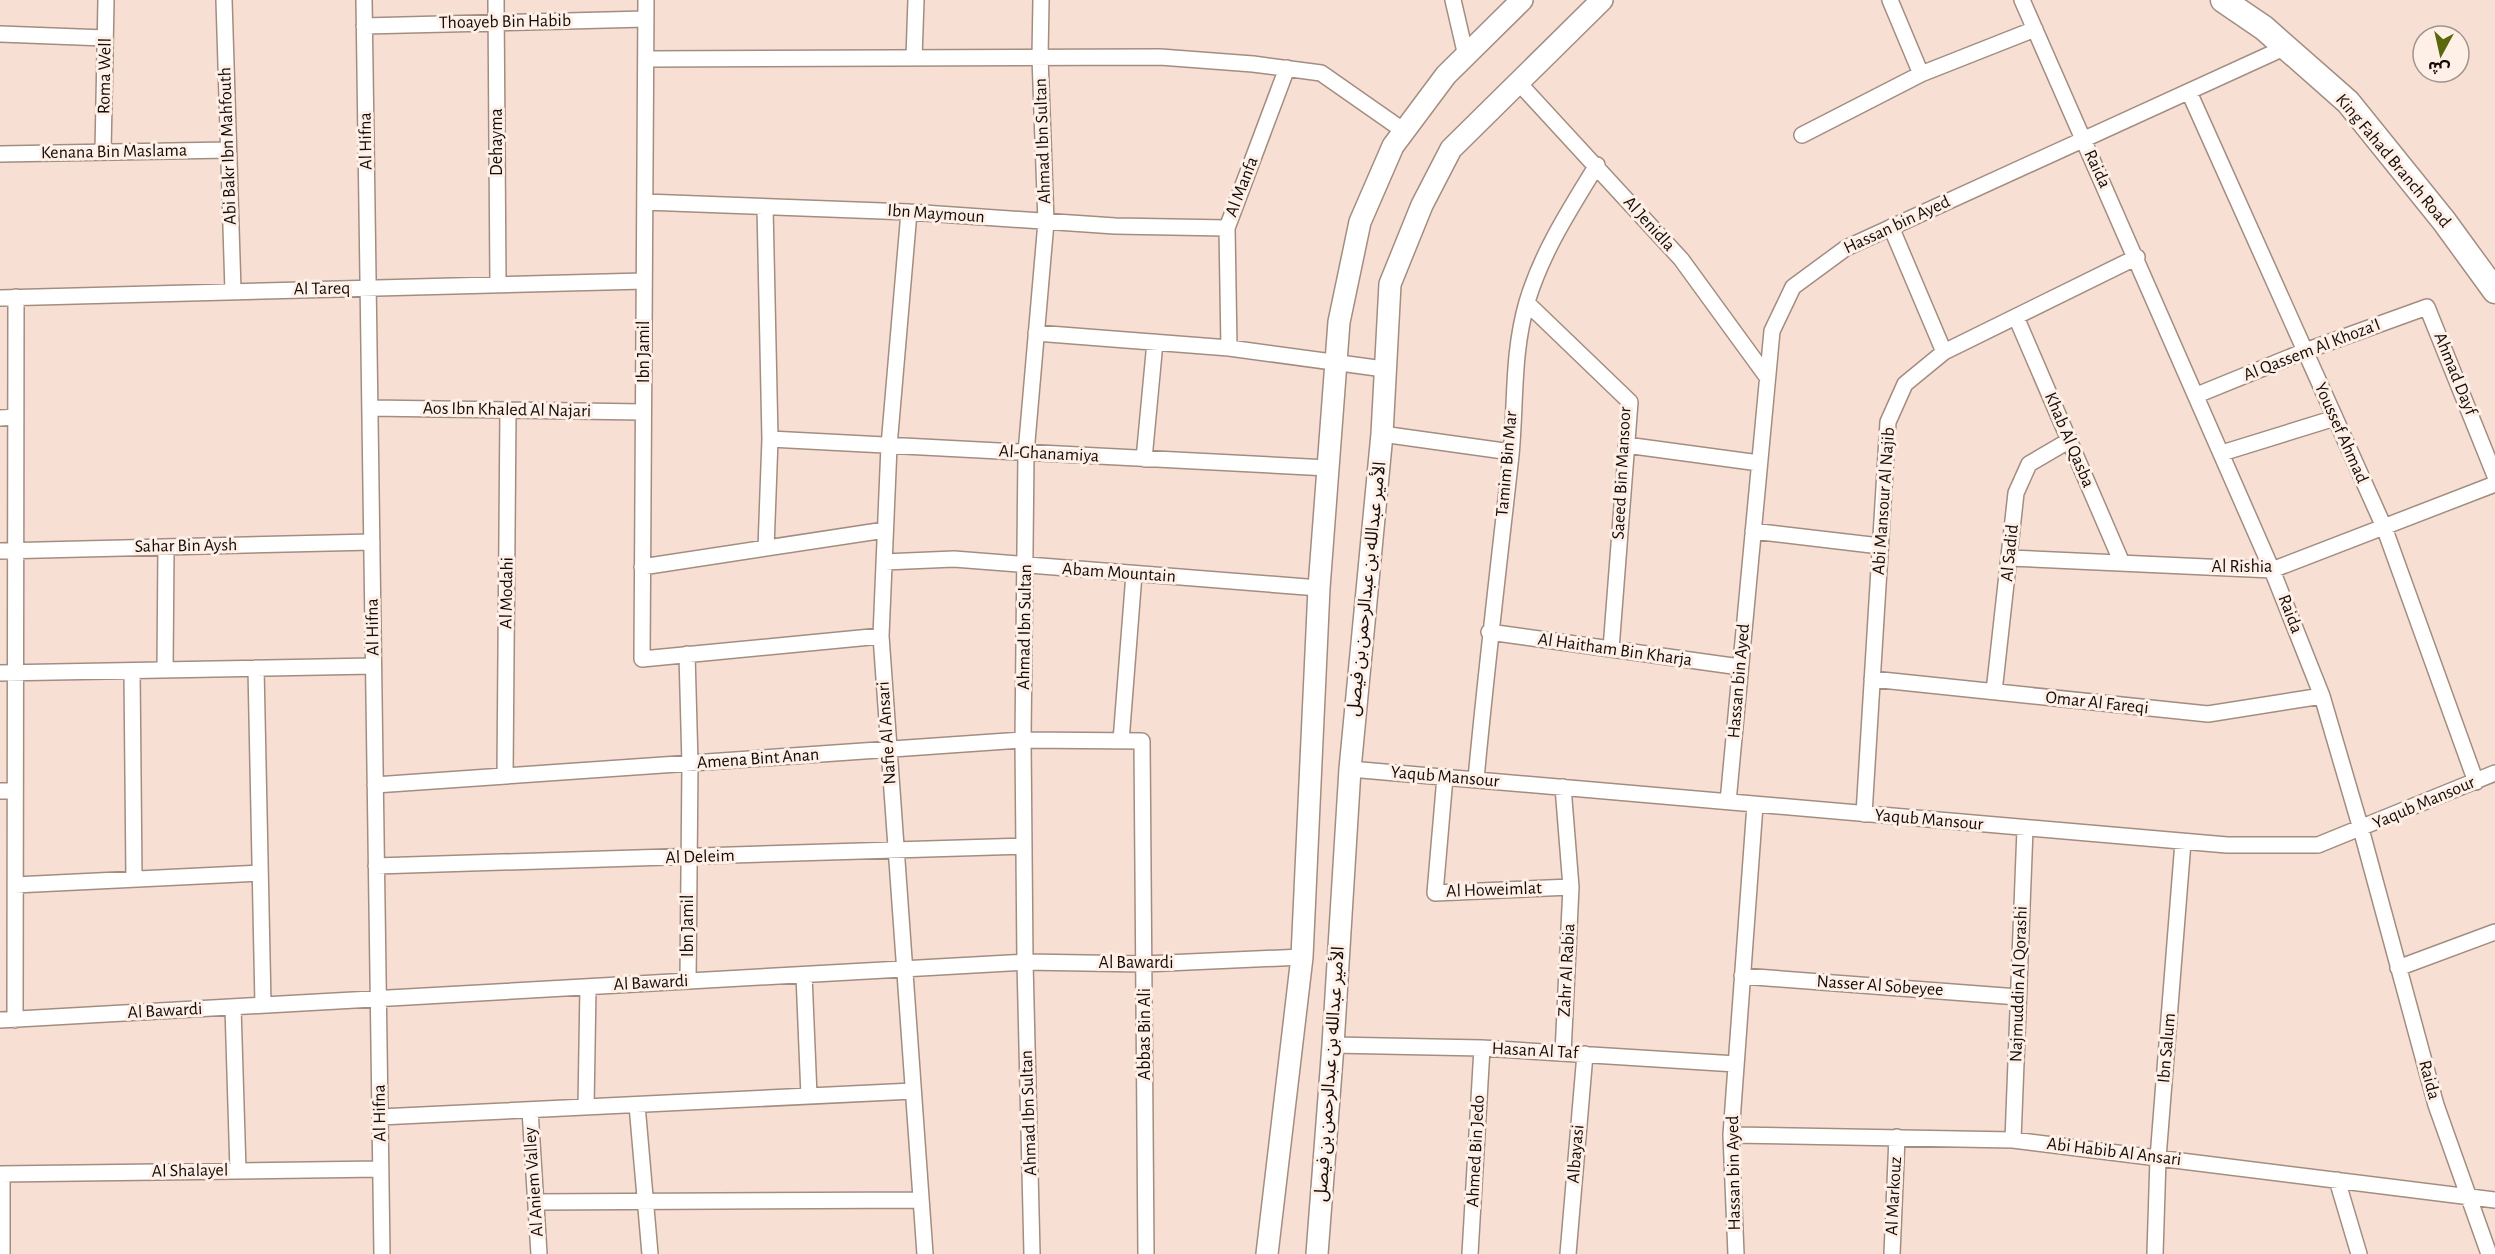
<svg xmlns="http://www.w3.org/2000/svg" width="2495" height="1254" font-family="'Alegreya Sans','Noto Sans Arabic',sans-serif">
<rect width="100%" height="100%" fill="#f8dfd3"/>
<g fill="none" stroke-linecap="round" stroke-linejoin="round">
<g stroke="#a38d81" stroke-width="18">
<path id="minor" d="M224,0L233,291
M364,0L382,1254
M496,0L498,285
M646,0L642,659L881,636
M1453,0L1466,56
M1890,0L1921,74
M2022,0L2272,570L2322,696L2361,829L2436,1105L2489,1254
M364,26L646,19
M0,34L105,38
M914,58L916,0
M646,59L1160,57L1253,64L1321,73L1404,131
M1518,82L1681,259L1767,377
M2189,92L2384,527L2476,782
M1802,135L1921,74L2035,29
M103,152L106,0
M0,154L228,150
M645,202L909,212L1115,226L1227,228
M765,207L770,439L766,548
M909,212L889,446L881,636L925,1254
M1891,227L1944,352
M0,298L644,281
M1527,303L1630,402L1611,649
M2016,317L2122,563
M1036,333L1229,348L1384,369
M1229,348L1227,228L1287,68
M2197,395L2305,351L2427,307L2495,476
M370,408L643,412
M0,418L15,417
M1382,434L1511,452
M770,439L1328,468
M1626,445L1759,463
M2222,453L2335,418
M1144,459L1155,342
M1753,531L1880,546
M0,551L372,542
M2010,558L2272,570L2495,484
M884,562L954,559L1319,588
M642,567L885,530
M1489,632L1740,667
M687,654L690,764L688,981
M256,668L263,1005
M165,670L166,547
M132,671L134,879
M0,673L373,666
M1872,679L2208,714L2322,696
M1994,692L2016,493L2029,464L2070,440
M1121,741L1134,574
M1350,769L2227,845H2318L2495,773
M505,776L508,410
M1445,777L1435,893L1571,887L1563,787
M1476,779C1486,671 1499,563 1511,455C1516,403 1512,354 1527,302C1542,252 1570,209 1597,165
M375,785L1023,740L1142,741L1146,1254
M0,791H15
M1728,802L1772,331L1793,287L1846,248L2286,47
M1864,814L1888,422L1905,384L1944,352L2137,257
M376,866L1024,846
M15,885L260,873
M2398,968L2495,932
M804,975L809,1096
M1742,976L2018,997
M233,1007L238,1171
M0,1020L1025,962L1144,964L1302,957
M15,1020L16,297
M1333,1045L1482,1048L1736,1064
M1563,1053L1571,887
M637,1105L650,1254
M586,1107L588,987
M530,1110L539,1254
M380,1117L913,1091
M1731,1135L2013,1140L2495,1200
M2013,1140L2025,829
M0,1174L380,1169
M2,1174V1254
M2337,1180L2359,1254
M536,1202L921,1200
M1032,1254L1025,962L1023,740L1026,453L1046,222L1040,57L1041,0
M1470,1254L1482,1048
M1568,1254L1585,1054
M1736,1254L1731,1135L1755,805
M1892,1254L1897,1137
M2155,1254L2158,1158L2183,842"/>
</g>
<g stroke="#a38d81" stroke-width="24">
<path id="secondary" d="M1267,1254L1302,957L1319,588L1339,322L1360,222L1393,146L1446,75L1522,0
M1317,1254L1333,1045L1350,769L1382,434L1390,284L1422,205L1451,149L1602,0"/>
</g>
<g stroke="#a38d81" stroke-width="27">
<path id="primary" d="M2223,0L2264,28L2348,102L2444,221L2495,291"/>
</g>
<use href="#minor" stroke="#fff" stroke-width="15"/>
<use href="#secondary" stroke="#fff" stroke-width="21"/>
<use href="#primary" stroke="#fff" stroke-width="24"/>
</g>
<g text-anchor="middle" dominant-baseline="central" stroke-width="6" stroke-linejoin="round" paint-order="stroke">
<g font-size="18" fill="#140c08" stroke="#feefe7">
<text transform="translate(505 22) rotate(-1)">Thoayeb Bin Habib</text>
<text transform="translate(105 76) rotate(-89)">Roma Well</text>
<text transform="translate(366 141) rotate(-91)">Al Hifna</text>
<text transform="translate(1043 141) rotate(-92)">Ahmad Ibn Sultan</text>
<text transform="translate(497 142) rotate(-90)">Dehayma</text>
<text transform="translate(228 146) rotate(-92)">Abi Bakr Ibn Mahfouth</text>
<text transform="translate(114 152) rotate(-1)">Kenana Bin Maslama</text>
<text transform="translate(2393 161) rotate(50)">King Fahad Branch Road</text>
<text transform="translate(2097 169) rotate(65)">Raida</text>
<text transform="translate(1242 187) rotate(-69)">Al Manfa</text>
<text transform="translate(936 214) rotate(4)">Ibn Maymoun</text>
<text transform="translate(1649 224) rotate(48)">Al Jenidla</text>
<text transform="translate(1897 225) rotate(-25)">Hassan bin Ayed</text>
<text transform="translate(322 289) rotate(-1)">Al Tareq</text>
<text transform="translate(2312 350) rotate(-21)">Al Qassem Al Khoza'I</text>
<text transform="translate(644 352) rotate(-90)">Ibn Jamil</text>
<text transform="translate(2455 374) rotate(68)">Ahmad Dayf</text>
<text transform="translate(507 410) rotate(1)">Aos Ibn Khaled Al Najari</text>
<text transform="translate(2341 433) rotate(66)">Youssef Ahmad</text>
<text transform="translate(2069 440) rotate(67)">Khab Al Qasba</text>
<text transform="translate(1049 454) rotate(3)">Al-Ghanamiya</text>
<text transform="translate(1507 464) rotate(-85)">Tamim Bin Mar</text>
<text transform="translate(1622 473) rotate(-87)">Saeed Bin Mansoor</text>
<text transform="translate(1884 501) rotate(-86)">Abi Mansour Al Najib</text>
<text transform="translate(186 546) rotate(-1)">Sahar Bin Aysh</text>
<text transform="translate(2010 553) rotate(-84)">Al Sadid</text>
<text x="2242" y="567">Al Rishia</text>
<text transform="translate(1119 573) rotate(4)">Abam Mountain</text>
<text transform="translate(1367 589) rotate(-84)">الأمير عبدالله بن عبدالرحمن بن فيصل</text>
<text transform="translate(507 593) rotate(-89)">Al Modahi</text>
<text transform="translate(2290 614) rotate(69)">Raida</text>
<text transform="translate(373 627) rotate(-91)">Al Hifna</text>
<text transform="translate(1025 627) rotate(-89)">Ahmad Ibn Sultan</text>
<text transform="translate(1615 650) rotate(8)">Al Haitham Bin Kharja</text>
<text transform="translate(1739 681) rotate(-85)">Hassan bin Ayed</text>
<text transform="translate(2097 703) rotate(6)">Omar Al Fareqi</text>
<text transform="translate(887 733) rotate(-94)">Nafie Al Ansari</text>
<text transform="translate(758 759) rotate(-4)">Amena Bint Anan</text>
<text transform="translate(1445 777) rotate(5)">Yaqub Mansour</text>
<text transform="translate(2424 803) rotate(-23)">Yaqub Mansour</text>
<text transform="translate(1929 820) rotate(5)">Yaqub Mansour</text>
<text transform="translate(700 857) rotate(-2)">Al Deleim</text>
<text transform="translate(1494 890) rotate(-2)">Al Howeimlat</text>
<text transform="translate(688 926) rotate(-90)">Ibn Jamil</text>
<text x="1136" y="963">Al Bawardi</text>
<text transform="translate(1567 970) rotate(-87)">Zahr Al Rabia</text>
<text transform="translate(651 983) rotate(-3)">Al Bawardi</text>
<text transform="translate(2019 984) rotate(-88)">Najmuddin Al Qorashi</text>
<text transform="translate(1880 986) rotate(4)">Nasser Al Sobeyee</text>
<text transform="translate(165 1011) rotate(-3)">Al Bawardi</text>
<text transform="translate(1145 1034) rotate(-90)">Abbas Bin Ali</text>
<text transform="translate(2167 1048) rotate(-85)">Ibn Salum</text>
<text transform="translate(1535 1051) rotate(3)">Hasan Al Taf</text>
<text transform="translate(1330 1074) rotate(-86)">الأمير عبدالله بن عبدالرحمن بن فيصل</text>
<text transform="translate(2429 1080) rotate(75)">Raida</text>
<text transform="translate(380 1113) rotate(-91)">Al Hifna</text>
<text transform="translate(1029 1113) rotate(-92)">Ahmad Ibn Sultan</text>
<text transform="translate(1476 1151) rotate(-87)">Ahmed Bin Jedo</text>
<text transform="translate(2114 1152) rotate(7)">Abi Habib Al Ansari</text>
<text transform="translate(1576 1154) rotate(-85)">Albayasi</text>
<text transform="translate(190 1171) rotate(-1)">Al Shalayel</text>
<text transform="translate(1734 1173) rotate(-91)">Hassan bin Ayed</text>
<text transform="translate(534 1182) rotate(-94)">Al Aniem Valley</text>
<text transform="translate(1894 1196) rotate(-87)">Al Markouz</text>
</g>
</g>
<g transform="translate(2441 54) rotate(188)"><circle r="28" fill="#feefe7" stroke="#a0948e" stroke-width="1.5"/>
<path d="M0-4.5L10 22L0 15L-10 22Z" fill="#59670d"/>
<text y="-9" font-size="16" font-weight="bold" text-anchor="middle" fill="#140c08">ش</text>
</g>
</svg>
